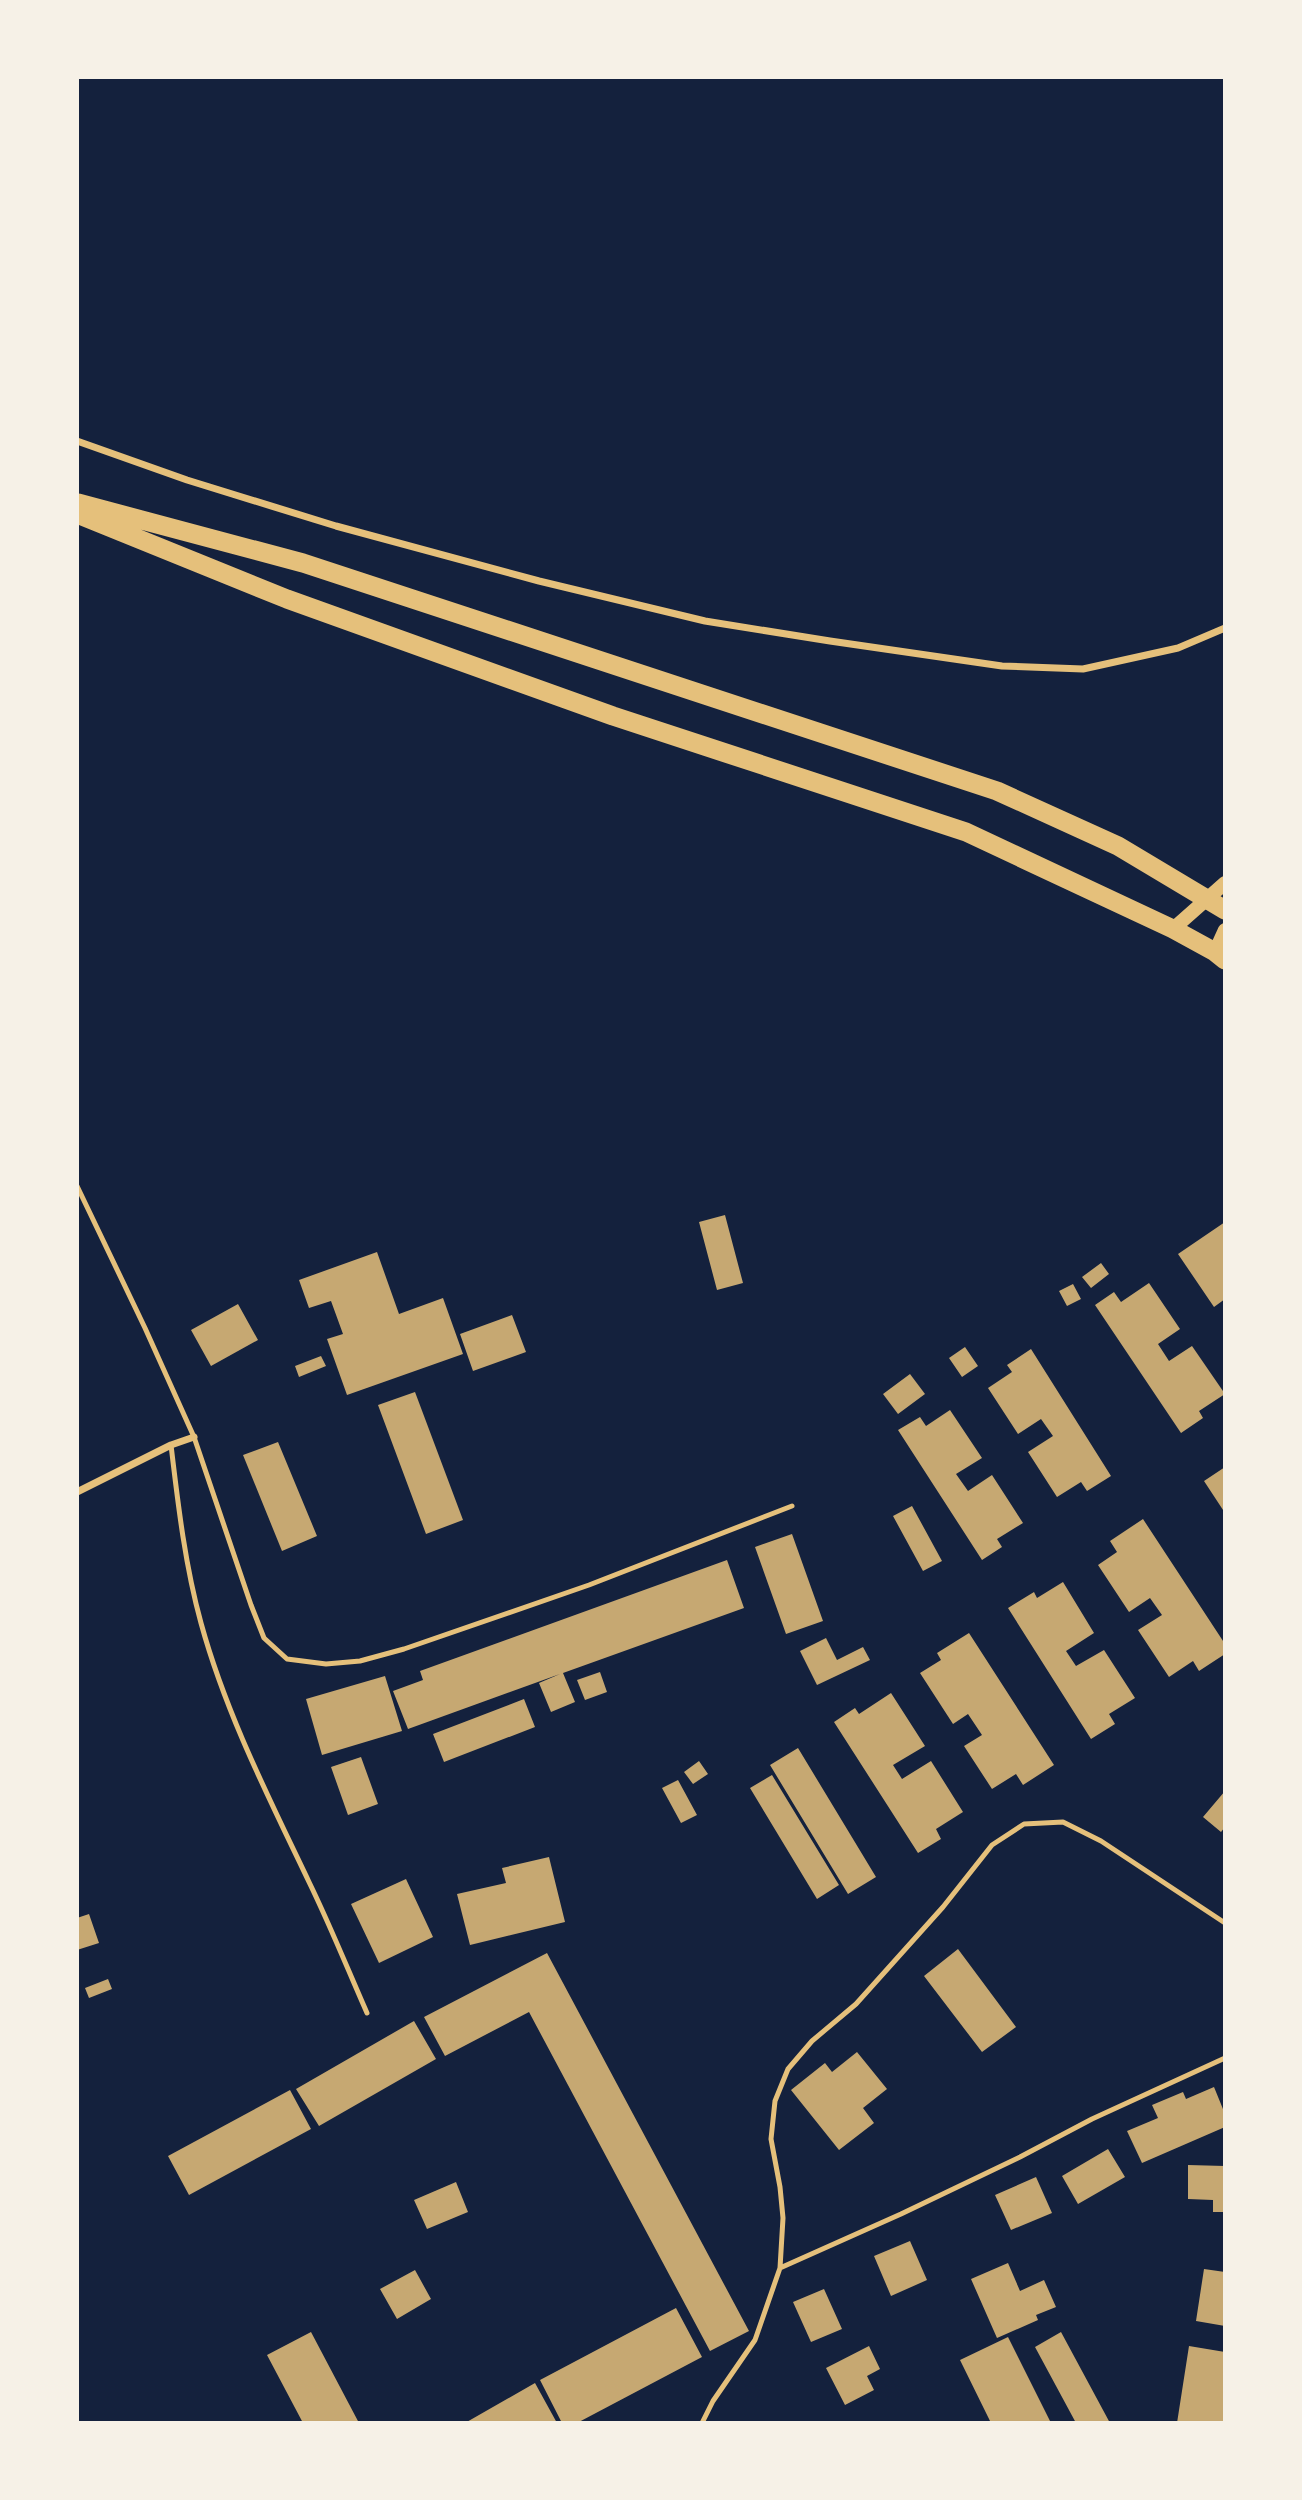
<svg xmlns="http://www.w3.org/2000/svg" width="1302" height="2500" font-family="'Space Grotesk',sans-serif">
<rect width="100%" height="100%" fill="#14213d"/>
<path fill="#c6a872" d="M725,1215L743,1283L717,1290L699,1222Z
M1225,1222V1299L1214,1307L1178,1254Z
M377,1252L399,1314L443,1298L463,1354L347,1395L327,1339L343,1334L331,1301L309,1308L299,1280Z
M1101,1263L1109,1274L1091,1288L1082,1277Z
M1149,1283L1180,1329L1158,1344L1169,1361L1192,1346L1225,1394L1199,1411L1203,1418L1181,1433L1095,1305L1114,1292L1121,1302Z
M1073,1284L1081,1299L1067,1306L1059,1291Z
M238,1304L258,1340L211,1366L191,1330Z
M512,1315L526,1352L473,1371L460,1334Z
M965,1347L978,1366L962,1377L949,1358Z
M1031,1349L1111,1476L1087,1491L1081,1482L1057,1497L1028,1452L1053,1436L1041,1419L1018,1434L988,1388L1012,1372L1007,1365Z
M321,1356L326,1366L299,1377L295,1366Z
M910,1374L925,1394L898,1414L883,1394Z
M415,1392L463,1520L426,1534L378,1405Z
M950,1410L982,1458L956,1474L968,1491L992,1475L1023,1523L997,1539L1002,1547L982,1560L898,1430L920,1417L926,1426Z
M278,1442L317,1536L282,1551L243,1455Z
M1225,1467V1513L1204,1481Z
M912,1506L942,1561L923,1571L893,1516Z
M1143,1519L1225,1644V1654L1199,1671L1193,1661L1169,1677L1138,1630L1162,1615L1150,1598L1129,1612L1098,1565L1117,1552L1110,1541Z
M792,1534L823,1621L786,1634L755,1547Z
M727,1560L744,1608L563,1673L575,1702L551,1712L539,1683L560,1674L408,1729L393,1691L423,1680L420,1671Z
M1063,1582L1094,1633L1066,1651L1076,1666L1104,1650L1135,1698L1109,1714L1115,1724L1091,1739L1008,1608L1034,1592L1037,1598Z
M969,1633L1054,1765L1023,1785L1016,1774L992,1789L964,1746L982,1735L968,1714L953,1724L920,1673L941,1660L937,1653Z
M826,1638L837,1660L863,1647L870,1660L817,1685L800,1651Z
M600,1672L607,1692L585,1700L577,1680Z
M385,1676L402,1731L322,1755L306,1699Z
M891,1693L925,1746L893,1765L902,1779L931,1761L963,1812L936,1829L941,1839L918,1853L834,1722L855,1708L859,1714Z
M524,1699L535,1727L444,1762L433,1734Z
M798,1748L876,1877L848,1894L770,1765Z
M361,1757L378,1804L348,1815L331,1767Z
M699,1761L708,1774L693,1784L684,1772Z
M772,1775L839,1885L817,1899L750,1788Z
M678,1780L697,1815L681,1823L662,1788Z
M1225,1791V1827L1221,1832L1203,1817Z
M549,1857L565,1922L470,1945L457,1894L506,1883L502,1868Z
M406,1879L433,1937L379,1963L351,1904Z
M89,1914L99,1943L77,1950V1918Z
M958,1949L1016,2027L982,2052L924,1976Z
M547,1953L749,2331L710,2351L529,2012L445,2056L424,2017Z
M108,1979L112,1989L89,1998L85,1988Z
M414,2021L436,2059L319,2126L296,2089Z
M857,2052L887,2089L863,2108L874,2123L839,2150L791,2090L825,2063L832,2072Z
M1214,2087L1225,2114V2127L1142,2163L1127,2131L1158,2118L1152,2105L1183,2092L1186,2099Z
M290,2090L311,2129L189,2195L168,2156Z
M1108,2149L1125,2177L1078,2204L1062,2176Z
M1188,2165L1225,2166V2212H1213V2200L1188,2199Z
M1036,2177L1052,2213L1011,2230L995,2195Z
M456,2182L468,2212L427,2229L414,2200Z
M910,2241L927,2280L891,2296L874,2256Z
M1008,2263L1020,2291L1044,2280L1056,2307L1036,2315L1038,2320L997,2338L971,2279Z
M1204,2269L1225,2272V2326L1196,2321Z
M415,2270L431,2299L397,2319L380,2289Z
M824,2289L842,2329L811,2342L793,2302Z
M676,2308L702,2357L577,2423H562L540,2380Z
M311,2332L359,2423H303L267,2355Z
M1061,2332L1110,2423H1076L1035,2347Z
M1008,2337L1051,2423H991L960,2360Z
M869,2346L880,2369L867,2376L874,2390L845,2405L826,2368Z
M1189,2346L1225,2352V2423H1177Z
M535,2383L557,2423H465Z"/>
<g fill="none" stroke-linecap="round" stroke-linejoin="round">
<path stroke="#e5c07b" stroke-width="5" d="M77,1186L145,1328L194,1437L251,1605L264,1638L287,1659L326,1664L360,1661L404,1649L589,1585L792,1506
M171,1445C178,1504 185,1565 201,1623C226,1714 269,1798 309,1882C330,1925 348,1970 367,2013
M780,2268L901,2214L1020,2157L1092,2119L1225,2058
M702,2423L713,2401L755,2340L780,2268L783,2218L780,2187L771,2139L775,2101L788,2069L812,2041L856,2004L943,1907L992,1845L1024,1824L1063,1822L1101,1841L1225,1923"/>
<path stroke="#e5c07b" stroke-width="7" d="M77,441L187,480L336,526L539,581L705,621L830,641L1002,666L1083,669L1178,648L1225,628
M77,1492L171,1445L194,1437"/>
<path stroke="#e5c07b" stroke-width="14" d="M1173,929L1225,883
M1215,952L1225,930"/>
<path stroke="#e5c07b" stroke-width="19" d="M78,503L303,563L997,791L1118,846L1225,910
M77,514L287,599L613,716L966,832L1173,929L1215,952L1225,960"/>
</g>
<rect width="1302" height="2500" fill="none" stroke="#f6f1e7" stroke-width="158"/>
</svg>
